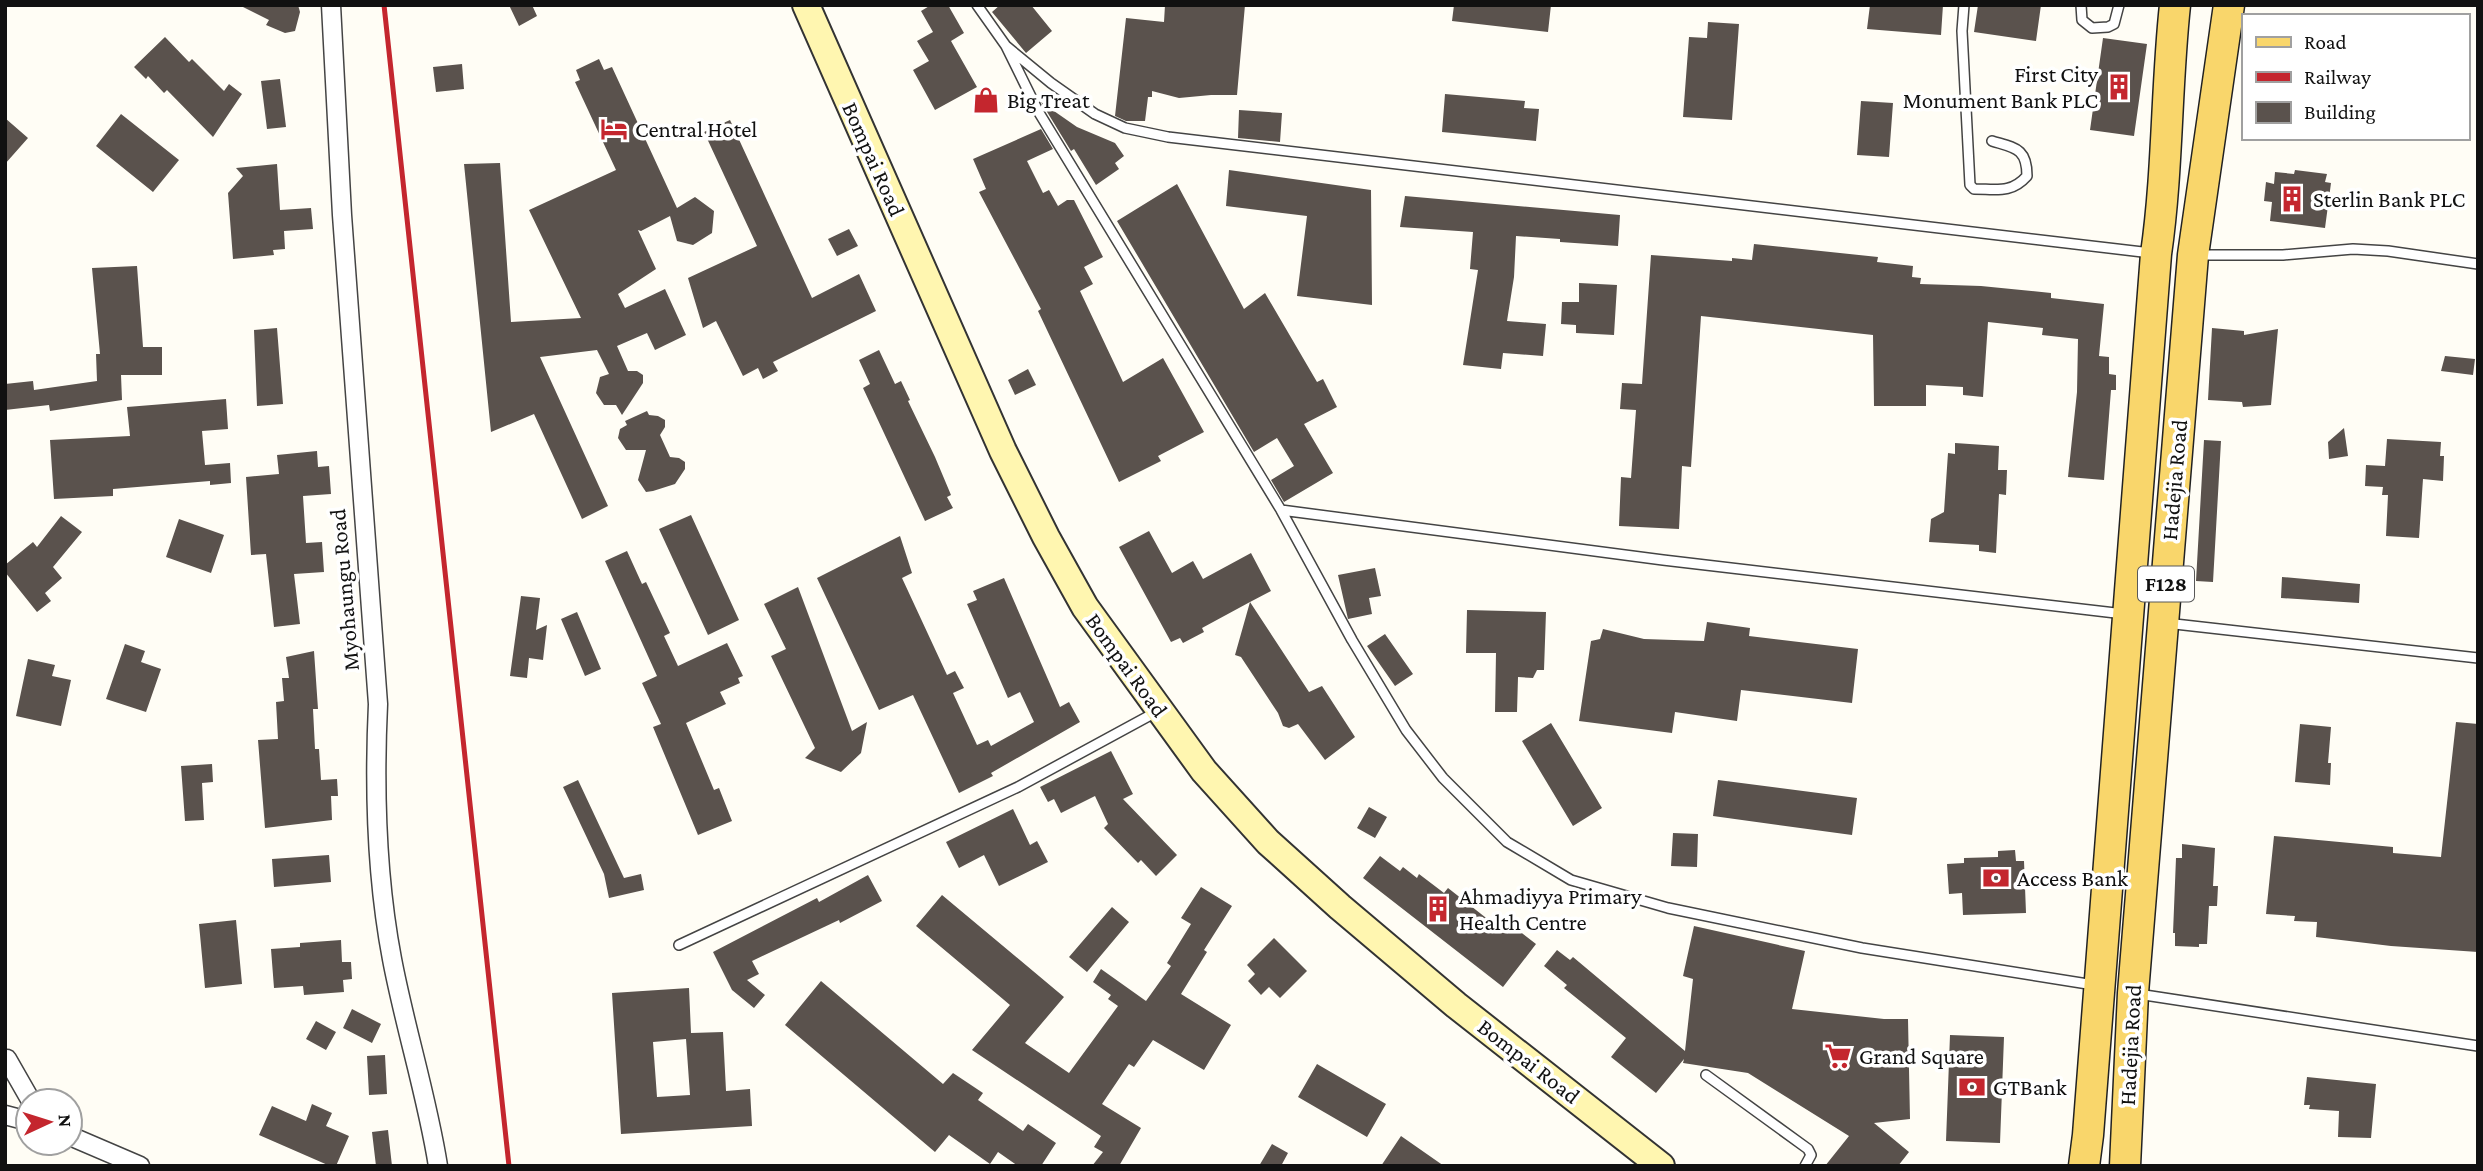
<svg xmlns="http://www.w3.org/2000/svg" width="2483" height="1171" font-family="'Crimson Pro',serif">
<rect width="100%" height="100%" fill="#fffdf5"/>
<path fill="#5a524d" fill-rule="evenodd" d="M239,5H298L300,12L295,31L285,33L266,25L269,20Z
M509,5H532L537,16L519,26Z
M931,5H948L964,33L951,41L977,87L935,110L913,70L929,61L917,41L933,32L921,11Z
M1000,5H1031L1052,31L1026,53L992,12Z
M1165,5H1245L1237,95H1211L1179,98L1152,91V97H1148L1145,121H1126L1115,116L1126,18L1164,22Z
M1454,5H1551L1548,32L1452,21Z
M1870,5H1943L1941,35L1867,29Z
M1978,5H2041L2036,41L1974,32Z
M1708,22L1739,24L1732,120L1683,117L1689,37L1707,38Z
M165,37L189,62L192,59L224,91L229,84L242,94L213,137L167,90L164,93L148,76L146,79L134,67Z
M2103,38L2147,44L2134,136L2090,130Z
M599,59L604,70L612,67L677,208L695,197L714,211L712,233L693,245L677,241L670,216L641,231L638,230L656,269L618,294L625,308L665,289L686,335L655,350L647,333L617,346L628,371H637L643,375V383L622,415L616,405H604L596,393L600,377L609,374L597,350L540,357L608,506L582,519L534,414L491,432L464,164L500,163L511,322L581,318L529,210L616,170L575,82L580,80L576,70Z
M462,64L464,89L436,92L433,67Z
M280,79L286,127L267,129L261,81Z
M1445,94L1525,101L1524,108L1539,109L1536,141L1442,132Z
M1861,101L1893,103L1889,157L1857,155Z
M1041,102L1077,127L1115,143L1124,156L1115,163L1119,169L1096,185L1074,149L1071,151Z
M1239,110L1282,113L1280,142L1238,138Z
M121,114L179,160L153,192L96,146Z
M5,118L28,138L5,164Z
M730,120L812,298L859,274L876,311L773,362L778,371L763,379L758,368L743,376L716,321L703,328L688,278L757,246L704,132Z
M1041,129L1053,149L1027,161L1043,193L1049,190L1058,206L1067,200H1074L1103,257L1084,267L1093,284L1080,291L1123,382L1163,358L1204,432L1158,456L1161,461L1119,482L1038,311L1041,309L979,192L986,189L973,159Z
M277,164L280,210L311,208L313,229L284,231L285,249L273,250L274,255L233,259L228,193L243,176L236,168Z
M1229,170L1371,190L1372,305L1297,296L1307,216L1226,206Z
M2295,170L2327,174L2325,182L2331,183L2325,228L2270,221L2272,202L2264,201L2266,182L2274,184L2275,172L2294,174Z
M1177,184L1244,309L1265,293L1317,382L1323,379L1337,407L1304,424L1333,473L1284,502L1271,480L1294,466L1277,438L1254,452L1117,221Z
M1405,196L1620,215L1618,246L1560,242V239L1516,236L1514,277L1507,321L1546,324L1543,356L1503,353L1501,369L1463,365L1478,270L1470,269L1473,232L1400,227Z
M849,229L858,246L837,256L828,239Z
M1754,244L1878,257L1877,262L1913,266L1912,277L1921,278L1920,284L1981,286L2051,293V298L2104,304L2099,356L2109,357V374L2116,375V390H2111L2104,480L2068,477L2077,392L2078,339L2042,335L2043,328L1988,322L1983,397L1963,395V387L1926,385V406H1874L1873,335L1701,316L1691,467L1682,466L1679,529L1619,526L1621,477L1631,478L1636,410L1620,409L1622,383L1642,384L1651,255L1732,261V258L1752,260Z
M137,266L143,347H162V375H121L122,400L50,411L49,405L5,410V384L33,381L34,390L97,381L96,354H100L92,268Z
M1579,283L1617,285L1614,335L1576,333V325L1561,324L1562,302H1579Z
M277,328L283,404L257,406L254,330Z
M2212,328L2244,331V335L2278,329L2271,405L2243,407L2242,402L2208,400Z
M879,350L895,384L901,381L910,400L908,401L935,457L951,495L947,497L953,508L925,521L863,388L870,384L859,360Z
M2445,356L2475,359L2473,375L2441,371Z
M1028,369L1036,385L1015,395L1008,380Z
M226,399L228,429L202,431L205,465L230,463L231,483L210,485V481L113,489V496L54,499L50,440L130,436L127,407Z
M647,411L649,415L658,416L665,420V427L660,435L670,457L679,458L685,462V469L675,484L653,491L646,492L638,480L646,450H626L618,438L620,429L627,425L625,421Z
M2344,428L2348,456L2329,459L2328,442Z
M2387,439L2441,442L2440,456H2444L2443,481L2423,479L2419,538L2386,536L2388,495H2382L2383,487L2365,486L2366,465L2385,466Z
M2204,440L2221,441L2213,582L2196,581Z
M1955,443L1999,446L1998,470H2007L2006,495L1999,494L1996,553L1979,551V545L1929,542L1931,519L1944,512L1948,453L1955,454Z
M317,451L318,467L329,466L331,494L303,496L306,543L322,542L324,572L294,574L300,624L274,627L266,554L251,555L246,477L279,474L277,455Z
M691,515L739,620L708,635L659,529Z
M61,516L82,532L53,567L62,578L45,593L51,601L37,612L5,572V565L33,542L37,547Z
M179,519L224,535L211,573L166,557Z
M1149,531L1172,573L1193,561L1203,579L1251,553L1271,591L1250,602L1309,692L1322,686L1355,737L1325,760L1298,724L1289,728L1283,726L1278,713L1241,657L1235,655L1250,602L1202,628L1204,632L1183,643L1180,638L1171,642L1119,547Z
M900,536L912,573L902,578L947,675L955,671L964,688L953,693L977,745L988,740L991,746L1034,722L1020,692L1008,698L967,604L977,600L973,591L1004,578L1060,707L1069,702L1080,722L991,773L993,776L959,793L913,695L879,710L817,578Z
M627,551L642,584L646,582L670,633L664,636L678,666L727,643L743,676L738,678L740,683L720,692L726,704L686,723L714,790L719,788L732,821L698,835L653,727L661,724L642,683L657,676L605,561Z
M1375,568L1381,596L1369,598L1372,614L1348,619L1338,575Z
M2282,577L2360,584L2359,603L2281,598Z
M798,587L852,731L867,722L861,753L841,772L805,758L815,748L771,656L786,649L764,604Z
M521,596L540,598L536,630L547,625L543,660L529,658L527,678L510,676Z
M1467,610L1546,612L1544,670H1537L1533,678L1518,677L1517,712H1495L1496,653H1466Z
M577,612L601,669L585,676L561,619Z
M1707,622L1750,628L1749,636L1858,649L1852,703L1741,690L1737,721L1675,712L1672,733L1579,721L1591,641L1600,639L1603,629L1644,639L1704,641Z
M1385,634L1413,674L1395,686L1367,646Z
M125,644L145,651L141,662L161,669L146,712L106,699Z
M314,651L318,709H313L315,749H319L321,780L337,779L338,796H331L332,820L265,828L258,740L278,739L276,702L284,701L282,678H289L286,657Z
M28,659L55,665L52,676L71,680L61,726L16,716Z
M2456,722L2478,724V952L2391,946L2316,937L2317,922L2294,921L2295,916L2266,914L2274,836L2393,847V853L2441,857Z
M1551,723L1602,808L1573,826L1522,741Z
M2300,724L2331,727L2328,763H2331L2330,785L2295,782Z
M1111,751L1133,794L1123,799L1177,855L1156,876L1141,860L1138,863L1104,828L1108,824L1095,796L1061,813L1054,799L1048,802L1040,787Z
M212,764L213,782L202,783L204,820L185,821L181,766Z
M578,780L624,878L641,874L644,890L609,898L604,874L563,787Z
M1718,780L1857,798L1852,835L1713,816Z
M1369,807L1387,817L1375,838L1357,828Z
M1013,809L1030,845L1037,841L1048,862L999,886L984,855L959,868L946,842Z
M1673,833L1698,834L1697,867L1671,866Z
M2182,844L2215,848L2213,886H2218L2217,906H2209L2207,944H2199V947L2175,946V933H2173L2176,858H2182Z
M2015,850L2016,861H2024L2026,913L1963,915L1962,893L1949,894L1947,864L1964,863V858L1998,857V851Z
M329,855L331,882L274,887L272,859Z
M1380,856L1400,871L1403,867L1417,878L1419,874L1444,893L1448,888L1504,932L1510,924L1536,944L1503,987L1363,878Z
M868,875L882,901L840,923L839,920L752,961L759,974L747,980L765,995L754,1008L732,990L713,952L817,898L819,902Z
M1201,887L1232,906L1204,950L1207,952L1181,994L1231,1025L1204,1070L1153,1040L1134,1067L1129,1064L1102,1104L1141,1128L1119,1166H1092L1103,1152L1094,1147L1101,1136L972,1050L1010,1005L916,926L942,895L1064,997L1025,1043L1069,1073L1118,1006L1108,999L1111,995L1093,982L1101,969L1146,1001L1171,966L1167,963L1191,924L1181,918Z
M1112,907L1129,922L1087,972L1069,957Z
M236,920L242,984L205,988L199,924Z
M1694,926L1805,951L1792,1009L1884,1019H1908L1910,1119L1874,1123L1909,1152L1898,1166H1825L1849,1136L1748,1073L1683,1063L1684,1059L1656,1093L1611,1057L1626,1038L1564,988L1567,985L1544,966L1557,950L1570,960L1573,957L1685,1051L1693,979L1683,976Z
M1274,938L1307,971L1280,998L1269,987L1261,995L1248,981L1255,974L1247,965Z
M341,940L342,962H351L352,979L343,980L344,992L304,995L303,986L274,988L271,949L300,947V943Z
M821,981L943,1084L953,1073L983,1093L978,1100L1023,1131L1028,1124L1056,1143L1041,1166H1018L998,1152L990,1164L949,1135L935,1152L785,1025Z
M689,988L691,1033L723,1032L726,1091L750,1089L752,1126L621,1134L612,993ZM686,1039L690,1095L657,1097L653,1042Z
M352,1009L381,1024L372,1043L343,1028Z
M316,1021L336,1032L326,1050L306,1039Z
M1950,1035L2004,1037L2000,1143L1946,1141Z
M385,1055L387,1094L369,1095L367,1056Z
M1317,1064L1386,1104L1367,1137L1298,1097Z
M2307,1077L2376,1084L2371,1138L2338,1137L2339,1111L2309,1109L2310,1105H2304Z
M312,1104L332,1113L326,1126L349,1136L336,1166H330L259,1135L272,1106L306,1121Z
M388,1130L392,1166H376L372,1132Z
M1401,1136L1444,1166H1381Z
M1272,1144L1288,1153L1281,1166H1259Z"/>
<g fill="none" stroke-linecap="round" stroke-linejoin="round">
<g stroke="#444" stroke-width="12">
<path id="service" d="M977,5L1006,46L1051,83L1095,114L1125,128L1168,137L2151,253
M1964,5L1962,31L1970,185L1974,189C1996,189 2011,194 2027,176C2027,148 2015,148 1992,141
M2081,5L2082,20L2092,28L2108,27L2114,24L2119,5
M1006,46L1038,111L1281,510L1352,640L1406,730L1443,778L1507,842L1571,880L1668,908L1862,948L2094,985
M2197,255H2283L2353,249L2388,251L2478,264
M1281,510L1663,560L2124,614
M2166,623L2478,658
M679,945L1018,787L1158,711
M2138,994L2478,1046
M1706,1075L1808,1149L1811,1155L1805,1166"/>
</g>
<g stroke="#444" stroke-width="21">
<path id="minor" d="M331,5L342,215L378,704C374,789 376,875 392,959C405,1028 427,1096 438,1166
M7,1059L31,1101
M5,1115L28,1121
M70,1136L140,1166"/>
</g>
<g stroke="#333" stroke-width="30">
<path id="secondary" d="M806,5L1003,451L1046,537L1085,607L1204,771L1268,842L1340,907L1456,1005L1661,1166"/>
</g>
<g stroke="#222" stroke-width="33">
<path id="primary" d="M2084,1166L2088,1135L2156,254C2168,171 2166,88 2175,5
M2125,1166L2133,993L2193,255L2229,5"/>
</g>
<use href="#service" stroke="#fff" stroke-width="9"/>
<use href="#minor" stroke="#fff" stroke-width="18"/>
<use href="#secondary" stroke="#fff6b0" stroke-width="26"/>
<use href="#primary" stroke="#f9d66b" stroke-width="30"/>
<path stroke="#c4262e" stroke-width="5" d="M384,5L509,1166"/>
</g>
<defs>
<g id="building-bare" transform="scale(2.1)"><path d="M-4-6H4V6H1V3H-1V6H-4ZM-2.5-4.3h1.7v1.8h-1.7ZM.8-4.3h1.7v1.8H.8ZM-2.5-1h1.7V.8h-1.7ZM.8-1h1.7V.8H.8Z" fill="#c4262e" stroke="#fff" stroke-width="2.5" paint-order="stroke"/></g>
<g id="shop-bare" transform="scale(2.1)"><path d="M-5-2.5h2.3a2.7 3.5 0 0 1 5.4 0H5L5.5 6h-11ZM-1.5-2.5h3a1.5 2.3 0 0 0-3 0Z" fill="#c4262e" stroke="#fff" stroke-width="2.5" paint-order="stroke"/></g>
<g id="hotel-bare" transform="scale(2.1)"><path d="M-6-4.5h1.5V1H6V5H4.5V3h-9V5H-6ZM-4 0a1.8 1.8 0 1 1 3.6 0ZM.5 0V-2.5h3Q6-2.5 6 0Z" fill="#c4262e" stroke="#fff" stroke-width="2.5" paint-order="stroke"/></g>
<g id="bank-bare" transform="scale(2.1)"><path d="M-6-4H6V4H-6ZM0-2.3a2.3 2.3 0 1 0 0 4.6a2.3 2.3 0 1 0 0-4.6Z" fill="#c4262e" stroke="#fff" stroke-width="2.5" paint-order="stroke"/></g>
<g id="supermarket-bare" transform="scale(2.1)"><path d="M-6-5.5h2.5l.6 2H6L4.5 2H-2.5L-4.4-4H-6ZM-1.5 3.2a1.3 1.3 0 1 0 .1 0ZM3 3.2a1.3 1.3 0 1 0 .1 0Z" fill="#c4262e" stroke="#fff" stroke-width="2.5" paint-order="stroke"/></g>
</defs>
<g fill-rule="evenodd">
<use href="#building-bare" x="2119" y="87"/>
<use href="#shop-bare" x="986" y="100"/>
<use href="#hotel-bare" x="614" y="129"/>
<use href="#building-bare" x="2292" y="199"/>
<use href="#bank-bare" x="1996" y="878"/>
<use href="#building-bare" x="1438" y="909"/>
<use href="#supermarket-bare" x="1838" y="1056"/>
<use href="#bank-bare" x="1972" y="1087"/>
</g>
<g text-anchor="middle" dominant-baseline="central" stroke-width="7" stroke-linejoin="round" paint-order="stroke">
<rect fill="#fff" stroke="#585858" stroke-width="2" x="2138" y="566.5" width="56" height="35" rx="5"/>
<g font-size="21" font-weight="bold" fill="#111">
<text x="2166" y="584">F128</text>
</g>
<g font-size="23" fill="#111" stroke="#fff" text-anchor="start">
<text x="2098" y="74" text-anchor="end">First City<tspan x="2098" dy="26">Monument Bank PLC</tspan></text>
<text x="1007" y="100">Big Treat</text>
<text x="635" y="129">Central Hotel</text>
<text x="2313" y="199">Sterlin Bank PLC</text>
<text x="2017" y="878">Access Bank</text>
<text x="1459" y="896">Ahmadiyya Primary<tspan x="1459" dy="26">Health Centre</tspan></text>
<text x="1859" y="1056">Grand Square</text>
<text x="1993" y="1087">GTBank</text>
</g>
<g font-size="23" fill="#111" stroke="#fff">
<text transform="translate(874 159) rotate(66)">Bompai Road</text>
<text transform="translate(2174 480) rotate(-85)">Hadejia Road</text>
<text transform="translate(344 590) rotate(-95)">Myohaungu Road</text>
<text transform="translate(1127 665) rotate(54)">Bompai Road</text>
<text transform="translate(2130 1045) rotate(-87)">Hadejia Road</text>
<text transform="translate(1529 1061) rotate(38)">Bompai Road</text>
</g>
</g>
<rect width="2483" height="1171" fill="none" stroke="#111111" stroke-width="14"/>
<rect x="2242" y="14" width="228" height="126" fill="#ffffff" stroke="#a0a0a0" stroke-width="2"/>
<rect x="2256" y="37" width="35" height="10" fill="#f9d66b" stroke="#a0a0a0" stroke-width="2"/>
<text x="2304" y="49" font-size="21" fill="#111111">Road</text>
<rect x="2256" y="72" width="35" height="10" fill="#c4262e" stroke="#a0a0a0" stroke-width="2"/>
<text x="2304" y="84" font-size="21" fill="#111111">Railway</text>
<rect x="2256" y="102" width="35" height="21" fill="#5a524d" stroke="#a0a0a0" stroke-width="2"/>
<text x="2304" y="119" font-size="21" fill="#111111">Building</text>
<g transform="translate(49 1122) rotate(86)"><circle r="33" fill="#ffffff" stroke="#a0a0a0" stroke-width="2"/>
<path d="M0-5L12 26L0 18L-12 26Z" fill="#c4262e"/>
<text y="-10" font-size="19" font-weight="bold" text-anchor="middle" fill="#111111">N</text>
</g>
</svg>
